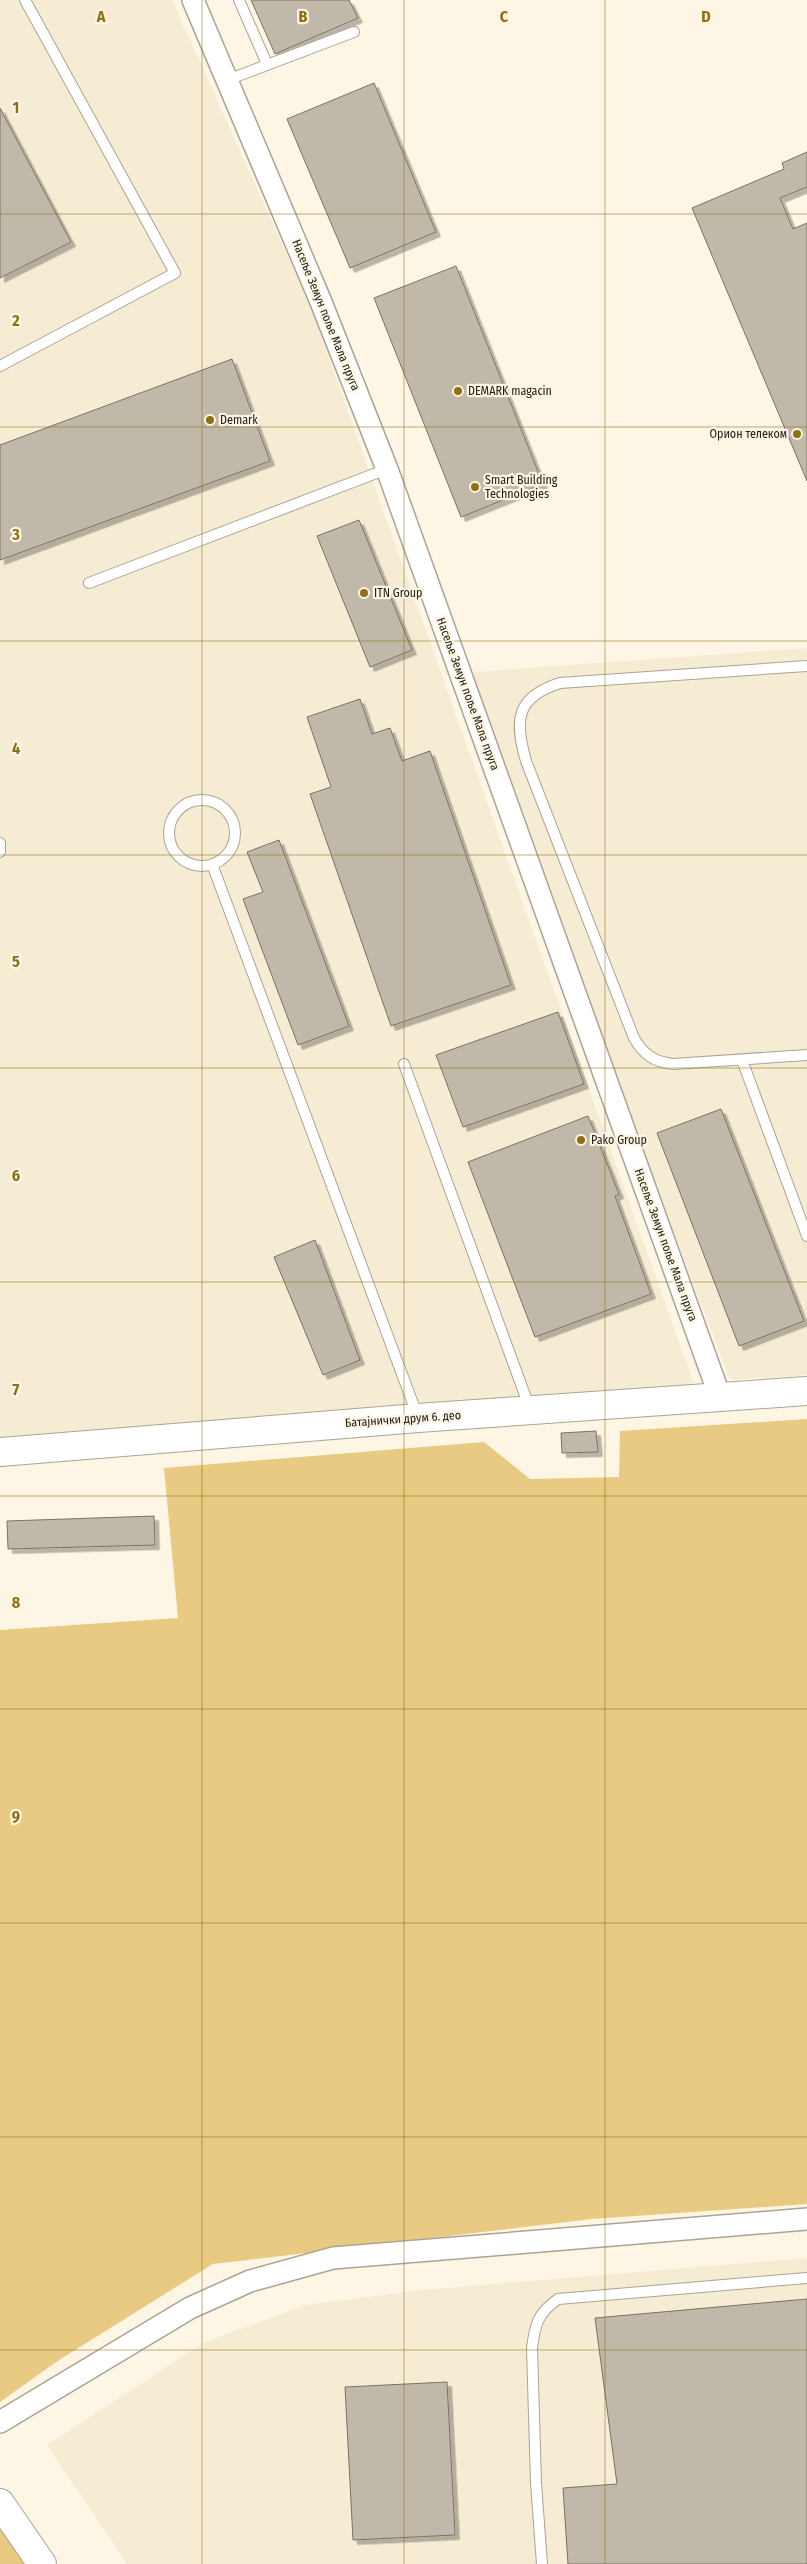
<svg xmlns="http://www.w3.org/2000/svg" width="807" height="2564" font-family="'Fira Sans Condensed',sans-serif">
<defs>
<filter id="shadow"><feDropShadow dx="4.5" dy="4.5" stdDeviation="0" flood-color="#0004"/></filter>
</defs>
<rect width="100%" height="100%" fill="#fef6e5"/>
<path fill="#f6ecd4" d="M0,0H172L312,310L695,1387L0,1442Z
M807,648V1375L730,1380L460,673Z
M807,2258V2564H127L47,2445L205,2342L306,2305L421,2290Z"/>
<path fill="#e8ca82" d="M807,1419V2204L592,2219L213,2264L59,2360L0,2402V1630L178,1618L164,1468L484,1442L530,1479L619,1477L620,1431Z
M0,2523L27,2564H0Z"/>
<path fill="#c0b9a9" stroke="#797364" filter="url(#shadow)" d="M251,0H349L358,18L275,54Z
M374,83L436,232L350,268L287,119Z
M0,108L71,242L0,278Z
M807,152V187L780,198L793,229L807,223V481L692,208L784,169L782,163Z
M456,266L543,484L461,517L374,298Z
M232,359L270,461L0,560V445Z
M359,520L412,650L370,667L317,536Z
M360,699L372,734L390,728L402,761L430,751L511,985L391,1026L310,794L331,787L307,717Z
M279,840L349,1026L298,1045L243,899L263,892L247,852Z
M558,1012L584,1084L463,1127L436,1055Z
M721,1109L804,1321L739,1346L657,1133Z
M588,1116L619,1194L615,1196L651,1294L535,1337L468,1162Z
M315,1240L360,1360L323,1375L274,1257Z
M596,1431L598,1452L562,1453L561,1433Z
M154,1516L155,1545L8,1549L7,1521Z
M807,2299V2564H568L563,2488L617,2484L595,2318Z
M447,2382L455,2535L353,2540L345,2387Z"/>
<g fill="none" stroke-linecap="round" stroke-linejoin="round">
<g stroke="#aaa494" stroke-width="12">
<path id="lane" d="M239,0L267,64
M227,80L354,32
M0,366L175,273L25,0
M89,583L387,469
M807,666L560,683C516,697 514,720 526,761L634,1038C643,1054 654,1062 673,1064L807,1055
M169 833a33 33 0 1 1 66 0a33 33 0 1 1-66 0Z
M0,843V852
M212,864L418,1417
M742,1060L807,1236
M404,1064L530,1409
M542,2564L536,2483L532,2348C535,2324 538,2313 558,2299L807,2278"/>
</g>
<g stroke="#aaa494" stroke-width="24">
<path id="street" d="M193,0L321,302L387,469L720,1397
M0,2422L190,2308L250,2281L333,2258L807,2219"/>
</g>
<g stroke="#aaa494" stroke-width="30">
<path id="secondary" d="M0,1452L418,1418L807,1391
M0,2503L42,2564"/>
</g>
<use href="#lane" stroke="#fff" stroke-width="10"/>
<use href="#street" stroke="#fff" stroke-width="21"/>
<use href="#secondary" stroke="#fff" stroke-width="28"/>
</g>
<path fill="none" stroke="#8f7014" stroke-width="1" stroke-opacity="0.55" d="M202,0V2564M404,0V2564M605,0V2564M0,214H807M0,427H807M0,641H807M0,855H807M0,1068H807M0,1282H807M0,1496H807M0,1709H807M0,1923H807M0,2137H807M0,2350H807"/>
<g fill="#8f7014" stroke="#fef6e5" stroke-width="2">
<circle cx="458" cy="391" r="5"/>
<circle cx="210" cy="420" r="5"/>
<circle cx="797" cy="434" r="5"/>
<circle cx="475" cy="487" r="5"/>
<circle cx="364" cy="593" r="5"/>
<circle cx="581" cy="1140" r="5"/>
</g>
<g text-anchor="middle" dominant-baseline="central" stroke-width="4.5" stroke-linejoin="round" paint-order="stroke">
<g font-size="12" fill="#23201a" stroke="#fef6e5">
<text transform="translate(326 315) rotate(68)">Насеље Земун поље Мала пруга</text>
<text transform="translate(468 694) rotate(70)">Насеље Земун поље Мала пруга</text>
<text transform="translate(666 1245) rotate(70)">Насеље Земун поље Мала пруга</text>
<text transform="translate(403 1419) rotate(-4)">Батајнички друм 6. део</text>
</g>
<g font-size="12" fill="#23201a" stroke="#fef6e5" text-anchor="start">
<text x="468" y="391">DEMARK magacin</text>
<text x="220" y="420">Demark</text>
<text x="787" y="434" text-anchor="end">Орион телеком</text>
<text x="485" y="480">Smart Building<tspan x="485" dy="14">Technologies</tspan></text>
<text x="374" y="593">ITN Group</text>
<text x="591" y="1140">Pako Group</text>
</g>
</g>
<g font-size="16" text-anchor="middle" font-weight="bold" fill="#8f7014" stroke="#fef6e5" stroke-width="4.5" stroke-linejoin="round" paint-order="stroke">
<text x="101" y="22">A</text>
<text x="303" y="22">B</text>
<text x="504" y="22">C</text>
<text x="706" y="22">D</text>
<text x="16" y="113">1</text>
<text x="16" y="326">2</text>
<text x="16" y="540">3</text>
<text x="16" y="754">4</text>
<text x="16" y="967">5</text>
<text x="16" y="1181">6</text>
<text x="16" y="1395">7</text>
<text x="16" y="1608">8</text>
<text x="16" y="1822">9</text>
</g>
</svg>
